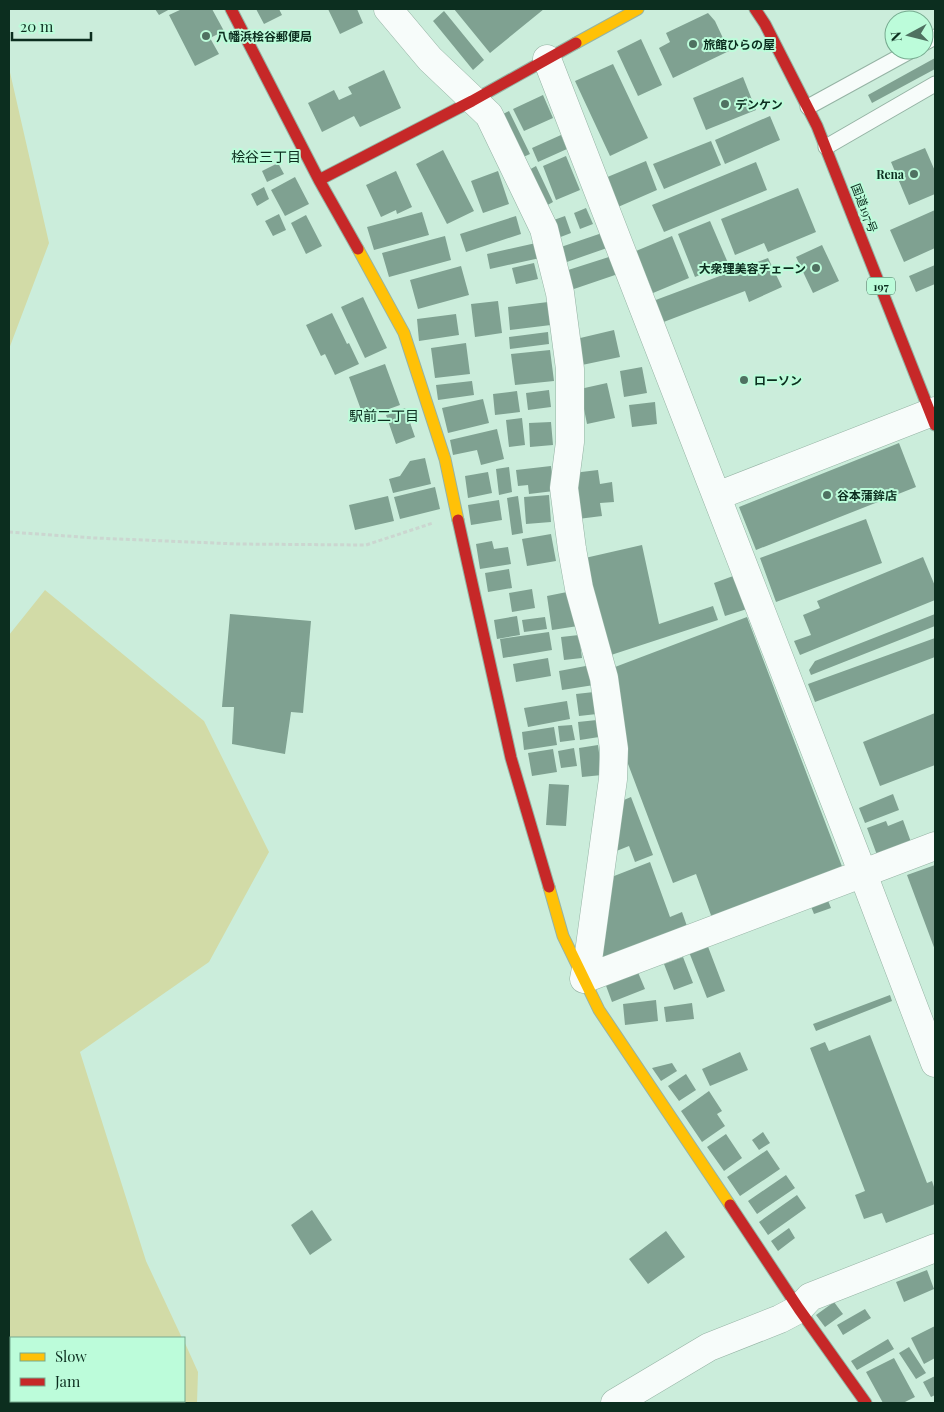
<svg xmlns="http://www.w3.org/2000/svg" width="944" height="1412" font-family="'Playfair Display','Noto Sans JP',serif">
<rect width="100%" height="100%" fill="#cbeddb"/>
<path fill="#d2dba7" d="M9,68L49,243L9,349Z
M45,590L204,721L269,852L209,962L80,1052L146,1261L182,1338H11V1401H184V1341L198,1372L197,1403H9V635Z"/>
<path fill="#7fa191" d="M155,9H170L159,15Z
M182,9H212L224,31L210,38L219,54L195,66L169,15Z
M256,9H279L282,15L264,24Z
M328,9H357L363,23L340,34Z
M454,9H544L490,53Z
M444,11L484,60L473,70L433,21Z
M708,13L715,21L729,51L673,78L659,48L670,42L666,33Z
M641,39L662,85L638,96L617,51Z
M935,58V69L872,103L868,95Z
M613,64L648,138L610,156L575,81Z
M384,70L401,108L360,127L354,116L322,132L308,103L334,90L339,100L352,94L348,87Z
M743,77L756,110L706,130L693,98Z
M543,95L553,118L524,131L513,109Z
M509,111L530,154L519,159L499,116Z
M770,116L780,140L725,164L715,140Z
M561,135L567,149L538,162L532,148Z
M711,141L721,165L664,189L653,164Z
M925,148L935,171V194L909,205L891,162Z
M443,150L474,211L447,224L416,164Z
M566,156L580,190L556,200L543,166Z
M646,161L657,190L618,207L605,178Z
M756,162L767,190L664,232L652,205Z
M278,163L284,174L267,182L262,171Z
M536,166L553,202L544,207L527,171Z
M396,171L412,207L397,214L396,210L381,217L366,185Z
M498,171L509,204L483,213L471,181Z
M295,177L309,204L285,216L271,190Z
M264,187L269,199L257,206L251,194Z
M798,188L816,232L768,252L764,243L735,255L721,219Z
M586,208L593,224L580,229L574,213Z
M935,210V248L904,262L890,230Z
M422,212L429,235L374,250L367,227Z
M279,214L286,230L273,236L265,221Z
M306,215L322,246L306,254L291,223Z
M516,216L521,234L466,252L460,234Z
M565,216L571,233L558,238L551,221Z
M710,221L728,263L695,277L678,234Z
M602,233L607,248L564,263L558,248Z
M445,236L451,260L389,277L382,253Z
M672,236L689,278L653,293L636,251Z
M536,243L540,258L490,269L487,254Z
M822,245L839,281L813,293L796,257Z
M612,256L618,274L571,290L565,271Z
M768,258L782,287L749,302L745,291L661,323L653,301Z
M534,263L538,279L516,284L512,268Z
M935,265V284L916,292L909,276Z
M461,266L469,295L418,309L410,280Z
M363,297L387,348L365,358L341,307Z
M498,301L502,333L475,337L471,304Z
M548,302L551,325L510,330L508,307Z
M332,313L347,344L349,343L359,364L335,375L325,354L321,356L306,325Z
M456,314L459,335L419,341L417,319Z
M614,330L620,357L582,365L576,339Z
M548,332L549,344L510,349L509,337Z
M466,343L470,374L435,378L431,348Z
M550,350L554,381L515,385L511,354Z
M385,364L400,405L364,418L349,377Z
M642,367L647,393L624,397L620,371Z
M472,381L474,395L438,400L436,385Z
M607,383L615,418L587,424L580,389Z
M549,390L551,407L528,410L526,393Z
M517,391L520,412L495,415L493,394Z
M483,399L489,423L448,433L442,408Z
M655,402L657,424L632,427L629,405Z
M405,408L415,437L396,444L386,415Z
M522,418L525,445L509,447L506,420Z
M551,422L553,445L530,447L529,423Z
M497,429L504,459L481,465L477,450L453,455L450,440Z
M899,443L916,487L756,550L739,507Z
M425,458L431,484L393,493L389,479L400,476L410,461Z
M551,466L554,491L529,494L528,485L518,486L516,470Z
M509,467L512,492L499,495L496,469Z
M598,470L600,484L612,482L614,502L600,503L602,516L578,519L573,473Z
M488,472L492,493L468,498L465,476Z
M435,487L440,509L400,519L394,497Z
M549,495L551,522L526,524L524,497Z
M388,496L394,521L355,530L349,505Z
M518,496L523,533L512,535L507,498Z
M499,500L502,520L471,525L468,505Z
M866,519L882,563L776,602L760,558Z
M551,534L556,561L527,566L522,539Z
M492,541L494,549L508,547L511,564L480,569L476,544Z
M642,545L659,624L713,606L718,620L608,656L585,558Z
M923,557L935,586V600L800,655L794,641L811,635L803,615L820,608L817,601Z
M509,569L512,588L488,592L485,573Z
M736,575L747,609L725,616L714,583Z
M532,589L535,608L512,612L509,593Z
M572,591L578,626L552,630L547,596Z
M230,614L311,621L303,713L291,712L285,754L232,744L234,707H222Z
M935,614V626L811,675L809,670L815,661Z
M517,616L520,635L497,639L494,620Z
M545,617L547,629L524,632L522,620Z
M747,617L843,869L712,918L696,874L673,883L625,756L615,667Z
M549,632L552,650L503,658L500,639Z
M579,635L582,658L564,660L561,637Z
M935,638V657L815,702L808,684Z
M548,658L551,676L516,682L513,664Z
M591,665L594,685L562,690L559,671Z
M594,692L597,714L579,716L576,694Z
M567,701L570,719L528,727L524,708Z
M935,713V765L880,786L863,742Z
M597,720L599,737L580,740L578,722Z
M572,725L575,740L560,742L558,726Z
M554,727L557,745L524,750L522,732Z
M598,745L602,775L582,777L579,748Z
M574,748L577,766L561,768L558,751Z
M553,749L557,772L532,776L528,753Z
M549,784L569,785L566,826L546,825Z
M893,794L899,810L865,823L859,808Z
M631,797L653,855L635,862L629,846L614,852L619,802Z
M903,820L911,842L877,855L867,828L886,821L888,826Z
M650,862L670,917L682,912L688,929L605,961L600,947L609,878Z
M935,865V950L907,875Z
M827,898L831,908L814,914L810,904Z
M707,944L725,991L707,998L689,952Z
M683,957L693,983L674,990L664,964Z
M637,970L645,989L612,1002L605,983Z
M890,995L892,1001L816,1031L813,1024Z
M656,1000L658,1021L625,1025L623,1004Z
M692,1003L694,1019L666,1022L664,1007Z
M870,1035L927,1183L932,1181L935,1190V1204L886,1223L882,1213L864,1219L855,1195L865,1191L810,1048L825,1042L829,1051Z
M740,1052L748,1070L710,1086L702,1069Z
M672,1063L677,1071L661,1081L652,1068Z
M686,1074L696,1090L679,1101L668,1086Z
M709,1091L722,1111L717,1114L725,1126L702,1142L681,1111Z
M763,1132L770,1143L759,1150L752,1140Z
M726,1134L742,1158L724,1171L707,1147Z
M767,1150L780,1169L740,1196L727,1177Z
M786,1175L795,1188L757,1214L748,1201Z
M797,1195L806,1208L768,1235L759,1222Z
M312,1210L332,1240L310,1255L291,1225Z
M789,1228L795,1238L778,1251L771,1241Z
M666,1231L685,1257L648,1284L629,1259Z
M927,1270L934,1289L904,1302L896,1282Z
M834,1302L843,1314L825,1327L816,1315Z
M865,1309L871,1318L843,1335L837,1325Z
M935,1326V1358L924,1364L911,1338Z
M888,1339L894,1349L857,1370L851,1361Z
M909,1347L926,1373L916,1379L899,1353Z
M894,1358L915,1397L903,1403H883L866,1372Z
M935,1376V1395L931,1397L923,1382Z"/>
<g fill="none" stroke-linecap="round" stroke-linejoin="round">
<g stroke="#95b3a4" stroke-width="17">
<path id="lane" d="M924,43L935,37
M808,107L912,50
M826,147L935,84"/>
</g>
<g stroke="#95b3a4" stroke-width="29">
<path id="street" d="M388,9L430,59L489,115L544,229L560,293L570,369V442L564,488L572,549L579,588L604,678L614,749L613,779L589,953L584,979L935,846
M547,59L863,874L935,1063
M717,496L935,411
M615,1403L709,1347L780,1319L799,1309L810,1297L935,1248"/>
</g>
<g stroke="#95b3a4" stroke-width="13">
<path id="slow" d="M576,43L638,9
M358,249L404,333L445,459L458,520
M549,887L563,936L599,1010L730,1205"/>
</g>
<g stroke="#95b3a4" stroke-width="13">
<path id="jam" d="M231,9L319,180L358,249
M755,9L765,24L817,126L935,425
M319,180L472,101L576,43
M458,520L511,758L549,887
M730,1205L799,1309L866,1403"/>
</g>
<path stroke="#cbd6d0" stroke-width="3" stroke-dasharray="4 2.5" stroke-linecap="butt" d="M9,532L95,538L237,544L366,545L433,523"/>
<use href="#lane" stroke="#f7fcfa" stroke-width="15"/>
<use href="#street" stroke="#f7fcfa" stroke-width="28"/>
<use href="#slow" stroke="#ffc107" stroke-width="11"/>
<use href="#jam" stroke="#c62828" stroke-width="11"/>
</g>
<g fill="#4f7161" stroke="#bcfcda" stroke-width="2">
<circle cx="206" cy="36" r="5"/>
<circle cx="693" cy="44" r="5"/>
<circle cx="725" cy="104" r="5"/>
<circle cx="914" cy="174" r="5"/>
<circle cx="816" cy="268" r="5"/>
<circle cx="744" cy="380" r="5"/>
<circle cx="827" cy="495" r="5"/>
</g>
<g text-anchor="middle" dominant-baseline="central" stroke-width="4" stroke-linejoin="round" paint-order="stroke">
<rect fill="#bcfcda" stroke="#416c57" stroke-width="1" x="867" y="277.5" width="28" height="17" rx="4"/>
<g font-size="11" font-weight="bold" fill="#0c2e1f">
<text x="881" y="286">197</text>
</g>
<g font-size="12" font-weight="bold" fill="#0c2e1f" stroke="#bcfcda" text-anchor="start">
<text x="216" y="36">八幡浜桧谷郵便局</text>
<text x="703" y="44">旅館ひらの屋</text>
<text x="735" y="104">デンケン</text>
<text x="904" y="174" text-anchor="end">Rena</text>
<text x="806" y="268" text-anchor="end">大衆理美容チェーン</text>
<text x="754" y="380">ローソン</text>
<text x="837" y="495">谷本蒲鉾店</text>
</g>
<g font-size="12" fill="#0c2e1f" stroke="#bcfcda">
<text transform="translate(865 208) rotate(69)">国道197号</text>
</g>
<g font-size="14" fill="#0c2e1f" stroke="#bcfcda">
<text x="266" y="156">桧谷三丁目</text>
<text x="384" y="415">駅前二丁目</text>
</g>
</g>
<rect width="944" height="1412" fill="none" stroke="#0c2e1f" stroke-width="20"/>
<rect x="10" y="1337" width="175" height="65" fill="#bcfcda" stroke="#76aa8f"/>
<rect x="20" y="1353" width="25" height="8" fill="#ffc107" stroke="#76aa8f"/>
<text x="55" y="1362" font-size="15" fill="#0c2e1f">Slow</text>
<rect x="20" y="1378" width="25" height="8" fill="#c62828" stroke="#76aa8f"/>
<text x="55" y="1387" font-size="15" fill="#0c2e1f">Jam</text>
<g transform="translate(909 35) rotate(263)"><circle r="24" fill="#bcfcda" stroke="#76aa8f"/>
<path d="M0-4L9 19L0 12L-9 19Z" fill="#4f7161"/>
<text y="-8" font-size="14" font-weight="bold" text-anchor="middle" fill="#0c2e1f">N</text>
</g>
<path d="M12 32v8h79v-8" fill="none" stroke="#0c2e1f" stroke-width="2.5"/>
<text x="20" y="32" font-size="15" fill="#0c2e1f" stroke="#bcfcda" stroke-width="4" paint-order="stroke">20 m</text>
</svg>
